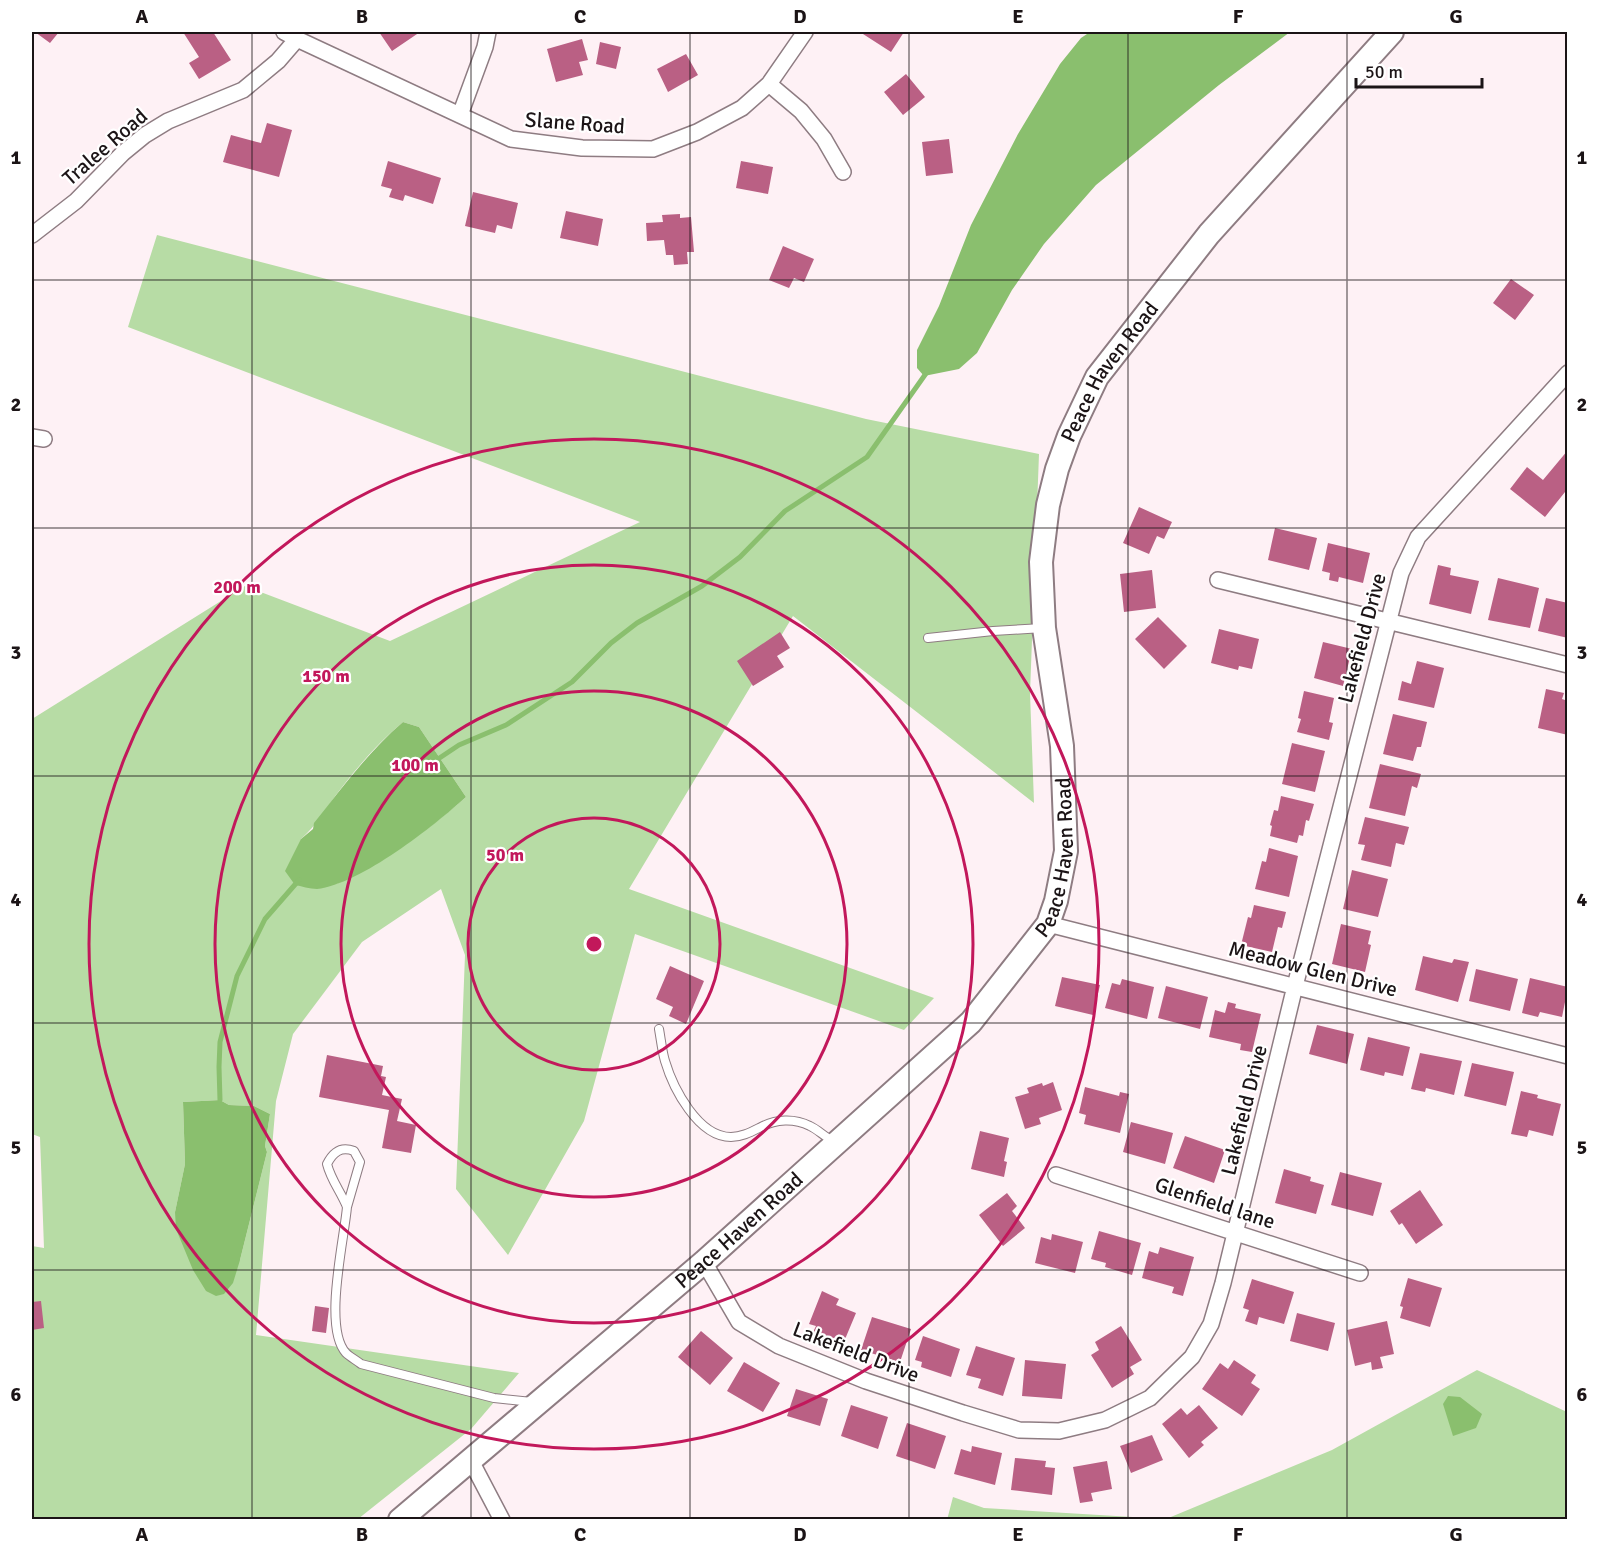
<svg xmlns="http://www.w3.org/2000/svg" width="1599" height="1551" font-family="Signika,sans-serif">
<rect width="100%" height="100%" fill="#fef1f5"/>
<path fill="#b7dca5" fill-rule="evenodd" d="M157,235L866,419L1039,454L1030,693L1034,803L793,616L629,889L934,998L904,1030L635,934L584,1121L508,1255L456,1189L465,955L441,889L362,942L293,1034L276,1101L256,1335L519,1373L471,1429L358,1519L32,1520V1246L44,1248L40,1137L32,1134V719L245,586L390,641L640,522L128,327ZM403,722L419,727L466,797C425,833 385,860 336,884L301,839C317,825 326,808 339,791C358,766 379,742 403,722ZM220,1100L229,1105L254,1106L270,1114L265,1146L267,1152L240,1260L175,1212L185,1164L183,1102Z
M1477,1370L1567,1412V1519L947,1520L953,1497L984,1508L1166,1519L1332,1450Z"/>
<path fill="#8abf6e" d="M1090,32H1290L1219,85L1096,185L1044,244L1012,290L977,353L959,369L924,376L917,368V350L939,306L971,225L1018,134L1060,64L1081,38Z
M403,722L419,727L466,797C434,826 361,884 317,889C310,889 301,886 295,885L285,871L301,839L313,829L314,823C342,788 369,751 403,722Z
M220,1100L229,1105L254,1106L270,1114L265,1146L267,1152L240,1260L233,1283L224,1294L216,1296L206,1291L193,1270L176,1229L175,1212L185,1164L183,1102Z
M1448,1396L1460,1397L1482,1414L1476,1428L1453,1436L1443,1404Z"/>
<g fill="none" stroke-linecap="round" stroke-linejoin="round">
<path stroke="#8abf6e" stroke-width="5" d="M435,761L459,745L506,725L572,682L611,643L637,623L702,586L740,557L785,511L867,457L927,372
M220,1100L219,1067L220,1042L237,976L265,919L299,880
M1562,1520L1568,1519"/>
</g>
<path fill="#ba6084" d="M35,32H59L50,43Z
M183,32H213L231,60L199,79L189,63L199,57Z
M379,32H420L392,51Z
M864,32H904L891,52L863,34Z
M582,39L588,60L579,62L583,75L556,82L547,49Z
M600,42L621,47L616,69L596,64Z
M686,54L698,75L668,92L657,69Z
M906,74L925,97L903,115L884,92Z
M267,123L292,130L279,177L223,162L231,135L261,143Z
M949,139L953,173L926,176L922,142Z
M388,161L441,178L433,204L405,195L403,201L389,197L392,189L381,186Z
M741,161L773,167L768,194L736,188Z
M473,192L518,203L512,229L497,225L495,233L465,226Z
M566,211L603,219L598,246L560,238Z
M680,214V218L691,217L694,252H687L688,264L674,265L673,255H666L664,240L647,241L646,223L663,222L662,215Z
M783,246L814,259L804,282L794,278L789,288L769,280Z
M1511,279L1534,295L1515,320L1493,303Z
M1568,450V495L1565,492L1545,517L1510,489L1527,467L1543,480Z
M1139,507L1172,522L1164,539L1157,536L1149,554L1123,543Z
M1275,528L1317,538L1309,570L1268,560Z
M1328,543L1370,553L1363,583L1339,577L1338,582L1329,580L1330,573L1322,571Z
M1438,565L1451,568L1450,575L1479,581L1471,614L1429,604Z
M1152,570L1156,608L1124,612L1120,574Z
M1498,578L1539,588L1530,628L1488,620Z
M1546,598L1568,603V638L1538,631Z
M1158,617L1187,646L1164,669L1135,639Z
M1219,629L1259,639L1252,669L1239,666L1238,670L1211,663Z
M780,632L790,648L777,656L784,667L753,686L737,661Z
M1323,642L1352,649L1343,686L1314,678Z
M1417,661L1444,668L1434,708L1398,700L1402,681L1411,684Z
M1546,689L1564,693L1562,699L1568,701V735L1538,728Z
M1304,691L1334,698L1329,722L1333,723L1329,740L1297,732L1301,719L1298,718Z
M1393,714L1427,722L1421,747H1417L1413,761L1383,754Z
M1292,743L1325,751L1315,792L1282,784Z
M1380,764L1421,774L1417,788L1412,786L1405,816L1369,808Z
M1281,796L1314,804L1309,821L1306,820L1303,836L1299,835L1297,843L1270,836L1272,826L1270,825L1274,810L1278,811Z
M1365,817L1409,827L1404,845L1396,843L1391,867L1361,860L1365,845L1358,844Z
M1269,848L1298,856L1289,897L1255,889L1262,861L1266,862Z
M1352,870L1388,879L1378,917L1343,909Z
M1254,905L1286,912L1282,928L1278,927L1272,952L1241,945L1248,917L1251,918Z
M1341,924L1371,931L1368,944L1371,945L1365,972L1332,964Z
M1423,956L1452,963L1454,959L1469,962L1458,1002L1415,990Z
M670,966L704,981L686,1024L669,1016L673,1007L656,999Z
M1476,969L1518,979L1510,1011L1469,1001Z
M1062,977L1100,985L1093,1015L1055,1006Z
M1530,978L1568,987L1562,1017L1540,1012L1538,1017L1522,1013Z
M1122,979L1154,987L1147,1019L1105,1008L1112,983L1120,985Z
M1166,986L1208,997L1200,1029L1158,1018Z
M1228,1002L1236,1004L1235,1008L1261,1014L1252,1052L1240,1050L1241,1044L1209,1037L1215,1010L1225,1013Z
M1317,1025L1354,1034L1347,1064L1309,1054Z
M1368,1037L1410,1047L1403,1076L1385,1072L1384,1076L1360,1070Z
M1420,1053L1462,1061L1454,1095L1426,1088L1425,1092L1411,1089Z
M327,1055L383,1066L381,1076L386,1077L382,1095L402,1099L397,1121L416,1125L411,1153L382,1148L389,1110L319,1097Z
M1472,1063L1514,1072L1506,1106L1464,1096Z
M1053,1082L1062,1110L1039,1118L1041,1124L1025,1129L1015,1097L1029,1093L1027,1088L1042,1083L1043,1086Z
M1085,1087L1119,1096L1120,1092L1129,1094L1120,1133L1084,1124L1086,1115L1079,1113Z
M1521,1091L1538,1095L1537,1098L1561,1104L1553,1136L1529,1130L1527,1137L1511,1134Z
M1131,1122L1173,1133L1165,1164L1123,1152Z
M980,1131L1009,1138L1004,1161L1007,1162L1004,1177L971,1169Z
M1185,1136L1225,1150L1214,1183L1173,1168Z
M1284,1169L1311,1177L1310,1181L1324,1185L1316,1214L1275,1203Z
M1340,1172L1382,1183L1373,1216L1331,1205Z
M1420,1190L1443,1225L1416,1244L1402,1223L1399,1225L1390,1211Z
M1007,1193L1017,1206L1012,1211L1025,1228L1003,1246L979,1215Z
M1099,1231L1141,1243L1132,1275L1105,1267L1106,1263L1091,1259Z
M1052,1234L1083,1242L1075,1273L1035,1263L1041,1237L1051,1240Z
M1160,1247L1194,1257L1183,1296L1172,1293L1174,1287L1142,1278L1149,1251L1158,1254Z
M1408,1278L1442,1288L1430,1327L1400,1318L1403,1307L1400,1306Z
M1252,1279L1294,1292L1284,1324L1259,1317L1257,1325L1245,1321L1249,1310L1243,1308Z
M822,1291L839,1299L836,1305L856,1313L843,1344L813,1332L816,1326L809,1324Z
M41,1301L44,1328L32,1330V1302Z
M315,1306L329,1308L326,1333L312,1331Z
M1297,1313L1335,1323L1328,1351L1290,1341Z
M872,1317L911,1329L900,1362L861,1350Z
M1387,1321L1394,1354L1380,1357L1383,1368L1372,1370L1371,1362L1355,1366L1347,1330Z
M1121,1326L1142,1360L1130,1367L1134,1374L1112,1388L1091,1355L1099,1350L1095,1342Z
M701,1331L733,1358L710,1385L678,1357Z
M923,1336L960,1349L951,1377L921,1367L922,1362L915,1360Z
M976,1346L1015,1358L1003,1396L978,1388L981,1379L966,1375Z
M1025,1360L1066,1364L1062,1399L1022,1396Z
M1234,1360L1256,1375L1251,1383L1260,1389L1242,1416L1202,1389L1220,1363L1228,1369Z
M744,1362L780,1383L763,1412L727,1391Z
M796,1389L828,1399L820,1426L787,1416Z
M851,1405L888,1417L878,1449L841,1436Z
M1199,1405L1218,1428L1201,1442L1204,1445L1189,1458L1162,1424L1181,1408L1187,1415Z
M907,1423L946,1436L935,1469L896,1456Z
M1152,1435L1163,1460L1131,1473L1120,1446Z
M972,1446L1002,1453L995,1485L954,1474L961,1449L971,1452Z
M1015,1458L1046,1461L1045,1467L1055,1468L1052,1495L1011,1490Z
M1107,1461L1112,1489L1091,1493L1093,1501L1080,1503L1073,1467Z"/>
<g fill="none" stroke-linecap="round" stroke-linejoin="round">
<g stroke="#8e7c82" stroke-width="10">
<path id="service" d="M928,638L993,631L1043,628
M659,1029C661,1040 662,1051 665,1061C673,1088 698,1137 731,1137C742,1137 751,1132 761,1127C776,1119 794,1118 810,1126C817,1129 825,1137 833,1141
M347,1207L360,1162L354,1151C341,1146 333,1152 327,1164C331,1180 341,1192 347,1207C344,1241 323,1328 346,1353C350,1357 356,1360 361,1364L494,1398L532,1402"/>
</g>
<g stroke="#8e7c82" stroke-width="18">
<path id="minor" d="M284,32L297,39L511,139L582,148L653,149L697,132L742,108L769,84L805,32
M769,84L801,111L824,139L843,172
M460,115L485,47L488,32
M32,235L76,201L123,153L145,135L168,121L243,90L278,61L297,39
M32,437L44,439
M1218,580L1568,665
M1048,924L1568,1056
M1056,1175L1360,1273
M704,1262L739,1322L779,1346L866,1381L963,1413L1019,1430L1059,1431L1105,1420L1150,1398L1192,1357L1211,1324L1223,1283L1295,986L1401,573L1418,537L1568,373
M470,1459L502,1520"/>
</g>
<g stroke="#8e7c82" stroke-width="26">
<g id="secondary">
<path id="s1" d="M400,1520L704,1262L971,1022L1048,924L1056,901L1066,851L1062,746L1044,628L1041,562L1048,505L1057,469L1069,436L1097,377L1209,234L1392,32"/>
</g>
</g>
<use href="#service" stroke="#fff" stroke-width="8"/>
<use href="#minor" stroke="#fff" stroke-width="15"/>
<use href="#secondary" stroke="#fff" stroke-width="22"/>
</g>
<path fill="none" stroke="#1b1416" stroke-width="1.5" stroke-opacity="0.55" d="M252,32V1520M471,32V1520M690,32V1520M909,32V1520M1128,32V1520M1347,32V1520M32,280H1568M32,528H1568M32,776H1568M32,1023H1568M32,1270H1568"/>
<g fill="none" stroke="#c2185b" stroke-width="3">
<circle cx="594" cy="944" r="126"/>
<circle cx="594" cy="944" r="253"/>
<circle cx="594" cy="944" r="379"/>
<circle cx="594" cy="944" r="505"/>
</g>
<g text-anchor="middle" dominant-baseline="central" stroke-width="4.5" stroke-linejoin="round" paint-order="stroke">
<g font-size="21" fill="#1b1416" stroke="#fff">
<text transform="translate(575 123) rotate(4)">Slane Road</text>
<text transform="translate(105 147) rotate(-41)">Tralee Road</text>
<text stroke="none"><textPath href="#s1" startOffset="1454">Peace Haven Road</textPath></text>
<text transform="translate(1362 638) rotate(-75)">Lakefield Drive</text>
<text stroke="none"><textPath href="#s1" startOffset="950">Peace Haven Road</textPath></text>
<text transform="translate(1313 969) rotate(14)">Meadow Glen Drive</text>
<text transform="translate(1244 1110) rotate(-76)">Lakefield Drive</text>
<text transform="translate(1215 1203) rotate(18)">Glenfield lane</text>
<text stroke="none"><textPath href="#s1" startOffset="446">Peace Haven Road</textPath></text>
<text transform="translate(856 1352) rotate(21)">Lakefield Drive</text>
</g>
</g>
<circle cx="594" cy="944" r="9" fill="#c2185b" stroke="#fff" stroke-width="3"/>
<g font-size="18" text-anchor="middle" font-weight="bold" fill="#c2185b" stroke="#fff" stroke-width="4.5" stroke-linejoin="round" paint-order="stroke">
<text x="237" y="593">200 m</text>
<text x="326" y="682">150 m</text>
<text x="415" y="771">100 m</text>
<text x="505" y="861">50 m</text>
</g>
<rect width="1599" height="1551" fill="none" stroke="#ffffff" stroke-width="66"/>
<path d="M1356 78v9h126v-9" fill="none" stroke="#1b1416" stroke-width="3"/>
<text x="1365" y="78" font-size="18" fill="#1b1416" stroke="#ffffff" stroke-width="4.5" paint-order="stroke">50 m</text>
<rect x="33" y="33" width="1533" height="1485" fill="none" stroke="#1b1416" stroke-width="2"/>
<g font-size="20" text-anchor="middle" font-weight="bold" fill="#1b1416">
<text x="142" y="23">A</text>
<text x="362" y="23">B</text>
<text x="580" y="23">C</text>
<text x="800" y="23">D</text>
<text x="1018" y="23">E</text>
<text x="1238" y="23">F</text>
<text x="1456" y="23">G</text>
<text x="16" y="164">1</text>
<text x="1582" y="164">1</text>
<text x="16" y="411">2</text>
<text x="1582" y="411">2</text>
<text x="16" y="659">3</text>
<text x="1582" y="659">3</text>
<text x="16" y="906">4</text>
<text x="1582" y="906">4</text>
<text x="16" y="1154">5</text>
<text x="1582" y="1154">5</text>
<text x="16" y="1401">6</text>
<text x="1582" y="1401">6</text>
<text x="142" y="1541">A</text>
<text x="362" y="1541">B</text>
<text x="580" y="1541">C</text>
<text x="800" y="1541">D</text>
<text x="1018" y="1541">E</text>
<text x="1238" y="1541">F</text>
<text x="1456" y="1541">G</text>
</g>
</svg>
